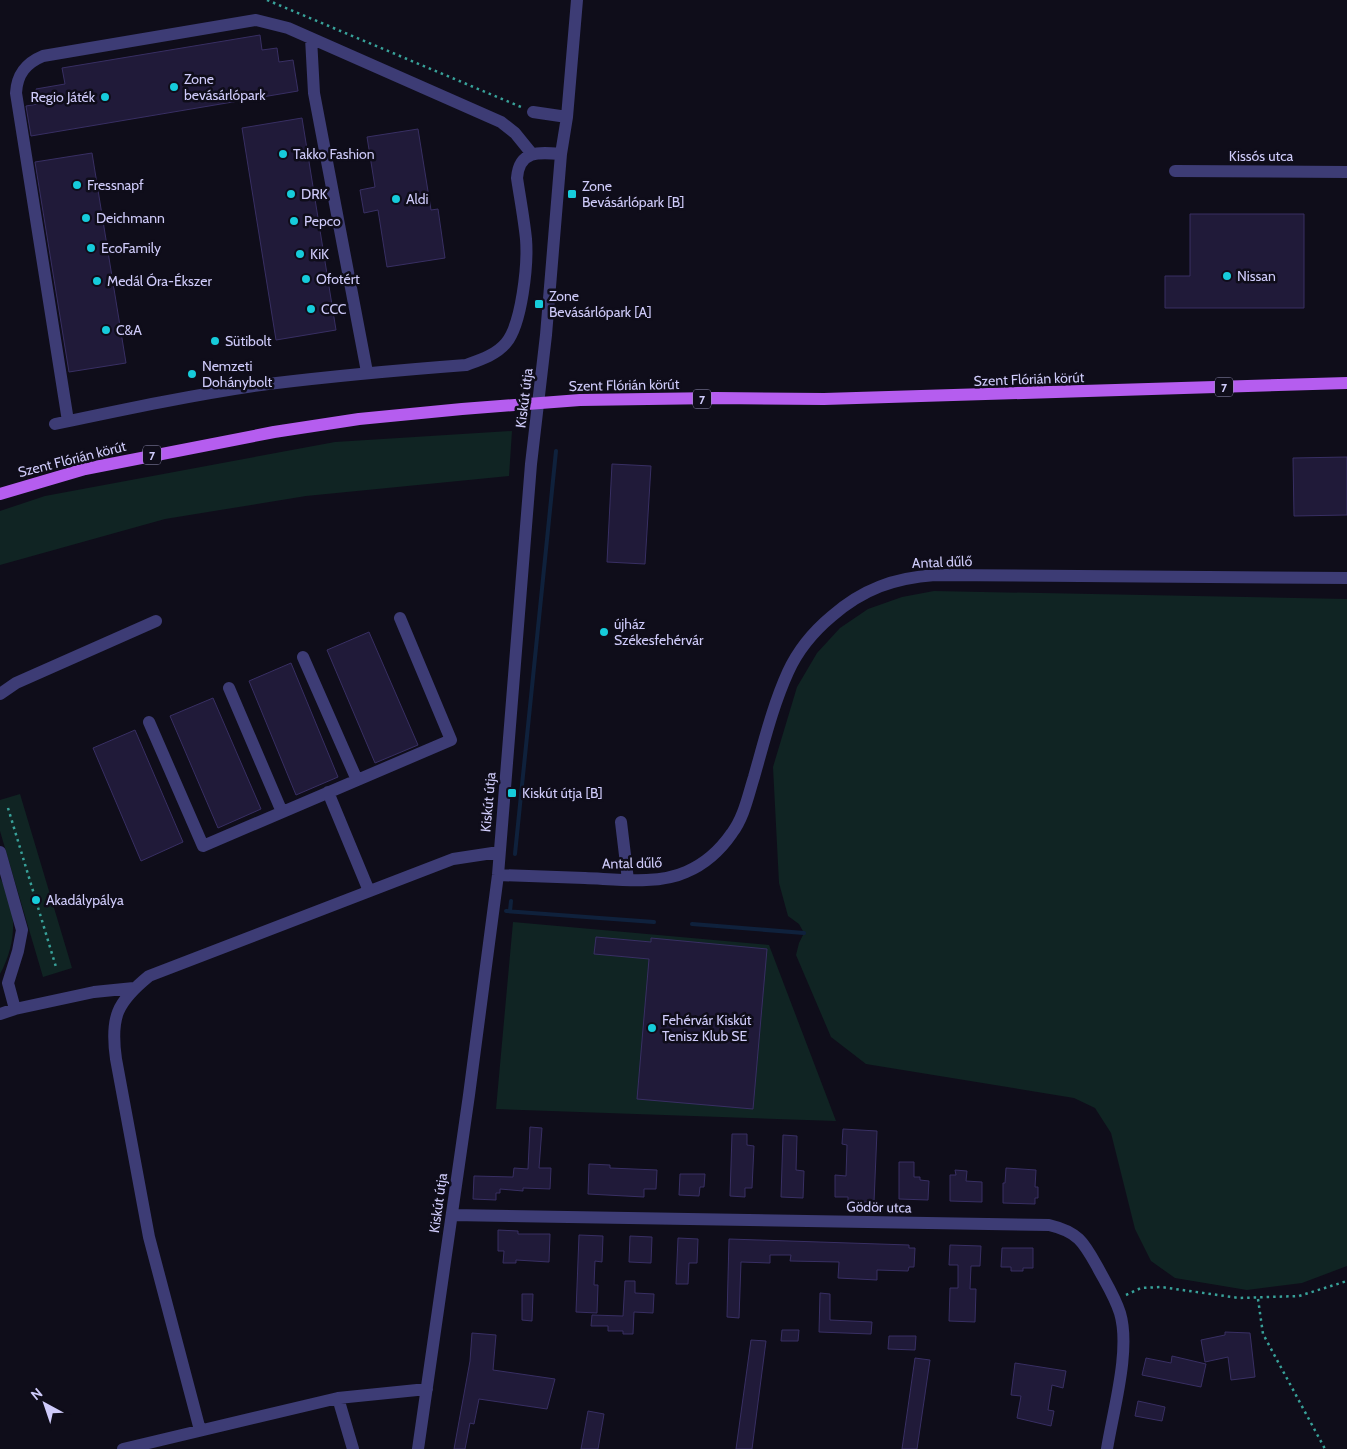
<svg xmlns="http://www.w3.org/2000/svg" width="1347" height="1449" font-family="Cabin,sans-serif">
<rect width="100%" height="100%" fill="#0f0d1a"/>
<path fill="#102423" d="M512,431L509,476L306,496L165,519L0,565V511L45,496L335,442Z
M934,591L1347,599V1266L1302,1283L1247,1290L1175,1278L1151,1261L1135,1229L1111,1133L1095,1108L1074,1098L866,1064L831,1037L796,955L799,943L804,933L799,924L788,916L779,883L773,767L797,687L817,653L840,628L868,609L902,597Z
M20,794L72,968L43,977L0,831V800Z
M0,878C18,908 17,943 0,974Z
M513,922L769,945L836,1121L496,1109Z"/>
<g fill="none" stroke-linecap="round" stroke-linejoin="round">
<path stroke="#0f213c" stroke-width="4" d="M515,854L556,451
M506,911L654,922
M510,911L511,901
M692,924L804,933"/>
</g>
<path fill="#201a39" stroke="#382f63" d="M260,35L262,50L277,48L279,62L293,60L298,91L31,136L26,106L38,104L36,89L65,84L62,68Z
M302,118L336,330L276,340L242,128Z
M418,129L431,210L438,209L445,258L387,267L378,210L364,213L360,190L375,187L367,137Z
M92,153L126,363L69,372L35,162Z
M1190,214H1304V308H1165V276H1190Z
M1347,457V515L1294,516L1293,458Z
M612,464L651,466L645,564L607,562Z
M369,632L418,745L375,763L327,650Z
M291,663L338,777L296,795L249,681Z
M213,698L261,809L218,828L170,716Z
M135,730L183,842L141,861L93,748Z
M596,937L651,942V938L767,949L753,1109L637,1099L649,959L594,954Z
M530,1127L542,1128L539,1168H551L550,1189L523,1188V1191L500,1189V1193H496V1200L473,1199L474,1176L513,1177L514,1168L528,1169Z
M843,1129L877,1131L874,1202H848V1197H835V1175L846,1176L847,1145L842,1144Z
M732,1134H747V1145L754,1146L752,1188H745V1197L730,1196Z
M783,1135L797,1136L796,1170L804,1171L803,1198L781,1197Z
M899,1162H914V1177H920V1180L929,1181L928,1200L899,1199Z
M589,1164L610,1165V1168L657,1170L656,1189H644V1197L588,1194Z
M1006,1168L1036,1170L1035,1187H1038V1198H1035V1204L1003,1203V1183H1005Z
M955,1170L967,1171L966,1181L982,1182V1202L950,1201V1175H956Z
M680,1174H705L704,1187H700L699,1196L679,1195Z
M498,1230L518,1231V1234H550L549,1262L516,1260V1263H503L504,1251H498Z
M579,1235L603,1236L602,1262L595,1261L594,1285H598L597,1313L576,1312Z
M630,1236L652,1237L651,1263L629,1262Z
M678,1238L698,1239L697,1263H689L688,1284H676Z
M729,1239L909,1245V1248H915L914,1267H909L908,1271L877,1270V1280L838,1278L839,1262L790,1261L791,1255H770V1263L741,1262L739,1318L727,1317Z
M950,1245L981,1246L980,1266H971L970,1289H976L975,1322L949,1321L950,1288H958V1265H949Z
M1002,1248H1033V1268H1023V1271H1011V1267H1001Z
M625,1281H635V1293L654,1294L653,1313L634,1312L633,1334H623V1331H608V1326H591L592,1315L623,1316Z
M820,1293L830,1294V1320L872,1322L871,1334L819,1332Z
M522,1294H533L532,1321L522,1320Z
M782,1330H799L798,1341H781Z
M1225,1332L1250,1333L1255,1377L1231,1380L1228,1357L1205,1362L1201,1340L1225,1335Z
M472,1333L496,1335L493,1370L555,1379L547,1409L479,1399L474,1424L470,1423L465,1449H454L470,1361Z
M889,1336H916L915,1350L888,1349Z
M751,1340L766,1341L752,1449H736Z
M1172,1356L1206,1364L1201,1387L1142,1375L1146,1358L1171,1363Z
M915,1358L930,1360L917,1449H902Z
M1015,1363L1066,1371L1063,1388L1052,1385L1048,1410L1054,1411L1051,1426L1017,1418L1021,1396L1011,1395Z
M1138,1401L1165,1407L1162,1421L1135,1416Z
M588,1411L604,1414L598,1449H581Z"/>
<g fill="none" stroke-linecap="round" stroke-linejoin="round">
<path stroke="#38a199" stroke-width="2.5" stroke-dasharray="2.5 4" stroke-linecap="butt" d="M267,0L521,107
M8,808L56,967
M1126,1295L1141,1288L1161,1287L1239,1298L1299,1296L1347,1281
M1258,1299L1263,1334L1325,1449"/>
<path stroke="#3d3c75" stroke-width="12" d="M311,38L314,93L367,372
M533,112L567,117
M1175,171L1347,172
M68,421L16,93C17,74 26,63 43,56L256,20L288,28L501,122L515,133L532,154
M55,424C126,409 197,394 268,384C334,376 400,370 466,365C480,360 496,355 506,343C522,324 528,264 526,239C524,219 520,198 517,178C519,150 539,152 561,154
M303,657L357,780
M229,688L282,812
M0,694L16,683L156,621
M149,722L203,846L451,740L400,618
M328,792L369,891
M621,822L628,880
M0,852L22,930L18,951L8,983L15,1009
M498,875C527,876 556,877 585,878C615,879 658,885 686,872C705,864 721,849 732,833C744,817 748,796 754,777C764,742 773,705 788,672C798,650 814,631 832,616C863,589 894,578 935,575L1347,578
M0,1014L15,1009L94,992L134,988
M452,1215L1049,1225C1079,1232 1084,1243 1098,1268C1106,1283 1115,1297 1120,1313C1131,1350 1113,1411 1107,1449
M338,1398L353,1449
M200,1430L149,1237L116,1059C110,1017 117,1002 149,976L453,859L499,852
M123,1449L338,1398L427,1389
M418,1449L469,1095L498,875L531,464L546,335L561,154L567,117L577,0"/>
<path stroke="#b55def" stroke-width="12" d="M0,494L85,469L274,432L359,419L462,409L580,400L716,398L824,399L1347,383"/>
</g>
<g fill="#16ccdb" stroke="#0f0d1a" stroke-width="2">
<circle cx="174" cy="87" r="5"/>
<circle cx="105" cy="97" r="5"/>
<circle cx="283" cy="154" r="5"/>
<circle cx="77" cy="185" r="5"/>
<circle cx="291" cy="194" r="5"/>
<rect x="567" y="189" width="10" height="10" rx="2.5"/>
<circle cx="396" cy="199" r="5"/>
<circle cx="86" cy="218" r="5"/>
<circle cx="294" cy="221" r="5"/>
<circle cx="91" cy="248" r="5"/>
<circle cx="300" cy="254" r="5"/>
<circle cx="1227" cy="276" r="5"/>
<circle cx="306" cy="279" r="5"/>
<circle cx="97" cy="281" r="5"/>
<rect x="534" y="299" width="10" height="10" rx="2.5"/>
<circle cx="311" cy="309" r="5"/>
<circle cx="106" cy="330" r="5"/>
<circle cx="215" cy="341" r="5"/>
<circle cx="192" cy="374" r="5"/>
<circle cx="604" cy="632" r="5"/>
<rect x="507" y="788" width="10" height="10" rx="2.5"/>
<circle cx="36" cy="900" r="5"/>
<circle cx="652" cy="1028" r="5"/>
</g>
<g text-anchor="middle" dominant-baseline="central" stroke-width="5" stroke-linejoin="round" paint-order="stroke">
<g fill="#0f0d1a" stroke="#9592b7" stroke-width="1">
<rect x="1215" y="377.5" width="18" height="19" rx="4"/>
<rect x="693" y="389.5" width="18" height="19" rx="4"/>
<rect x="143" y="445.5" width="18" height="19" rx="4"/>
</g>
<g font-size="12" font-weight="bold" fill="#cfcbfa">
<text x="1224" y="387">7</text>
<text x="702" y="399">7</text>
<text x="152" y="455">7</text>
</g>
<g font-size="14" fill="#cfcbfa" stroke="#0f0d1a" text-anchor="start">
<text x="184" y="79">Zone<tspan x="184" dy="16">bevásárlópark</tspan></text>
<text x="95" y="97" text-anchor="end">Regio Játék</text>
<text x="293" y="154">Takko Fashion</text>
<text x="87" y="185">Fressnapf</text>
<text x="582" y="186">Zone<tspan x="582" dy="16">Bevásárlópark [B]</tspan></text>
<text x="301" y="194">DRK</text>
<text x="406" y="199">Aldi</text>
<text x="96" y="218">Deichmann</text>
<text x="304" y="221">Pepco</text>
<text x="101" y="248">EcoFamily</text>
<text x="310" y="254">KiK</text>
<text x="1237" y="276">Nissan</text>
<text x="316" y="279">Ofotért</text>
<text x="107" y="281">Medál Óra-Ékszer</text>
<text x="549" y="296">Zone<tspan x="549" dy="16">Bevásárlópark [A]</tspan></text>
<text x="321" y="309">CCC</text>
<text x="116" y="330">C&amp;A</text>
<text x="225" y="341">Sütibolt</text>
<text x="202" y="366">Nemzeti<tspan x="202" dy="16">Dohánybolt</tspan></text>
<text x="614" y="624">újház<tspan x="614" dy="16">Székesfehérvár</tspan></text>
<text x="522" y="793">Kiskút útja [B]</text>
<text x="46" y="900">Akadálypálya</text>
<text x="662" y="1020">Fehérvár Kiskút<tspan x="662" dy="16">Tenisz Klub SE</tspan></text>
</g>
<g font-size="14" fill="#cfcbfa" stroke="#0f0d1a">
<text x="1261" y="156">Kissós utca</text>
<text transform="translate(1029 379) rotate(-2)">Szent Flórián körút</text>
<text transform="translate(624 385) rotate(-1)">Szent Flórián körút</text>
<text transform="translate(524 398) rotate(-83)">Kiskút útja</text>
<text transform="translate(72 459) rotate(-14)">Szent Flórián körút</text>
<text transform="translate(942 562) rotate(-2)">Antal dűlő</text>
<text transform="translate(488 802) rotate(-85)">Kiskút útja</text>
<text transform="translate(632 863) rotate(-1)">Antal dűlő</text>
<text transform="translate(438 1203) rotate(-82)">Kiskút útja</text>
<text transform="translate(879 1207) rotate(1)">Gödör utca</text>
</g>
</g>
<g transform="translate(45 1404) rotate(320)" stroke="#0f0d1a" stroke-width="4" paint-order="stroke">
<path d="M0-4L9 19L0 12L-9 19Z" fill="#cfcbfa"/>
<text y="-8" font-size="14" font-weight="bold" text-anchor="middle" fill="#cfcbfa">N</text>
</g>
</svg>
